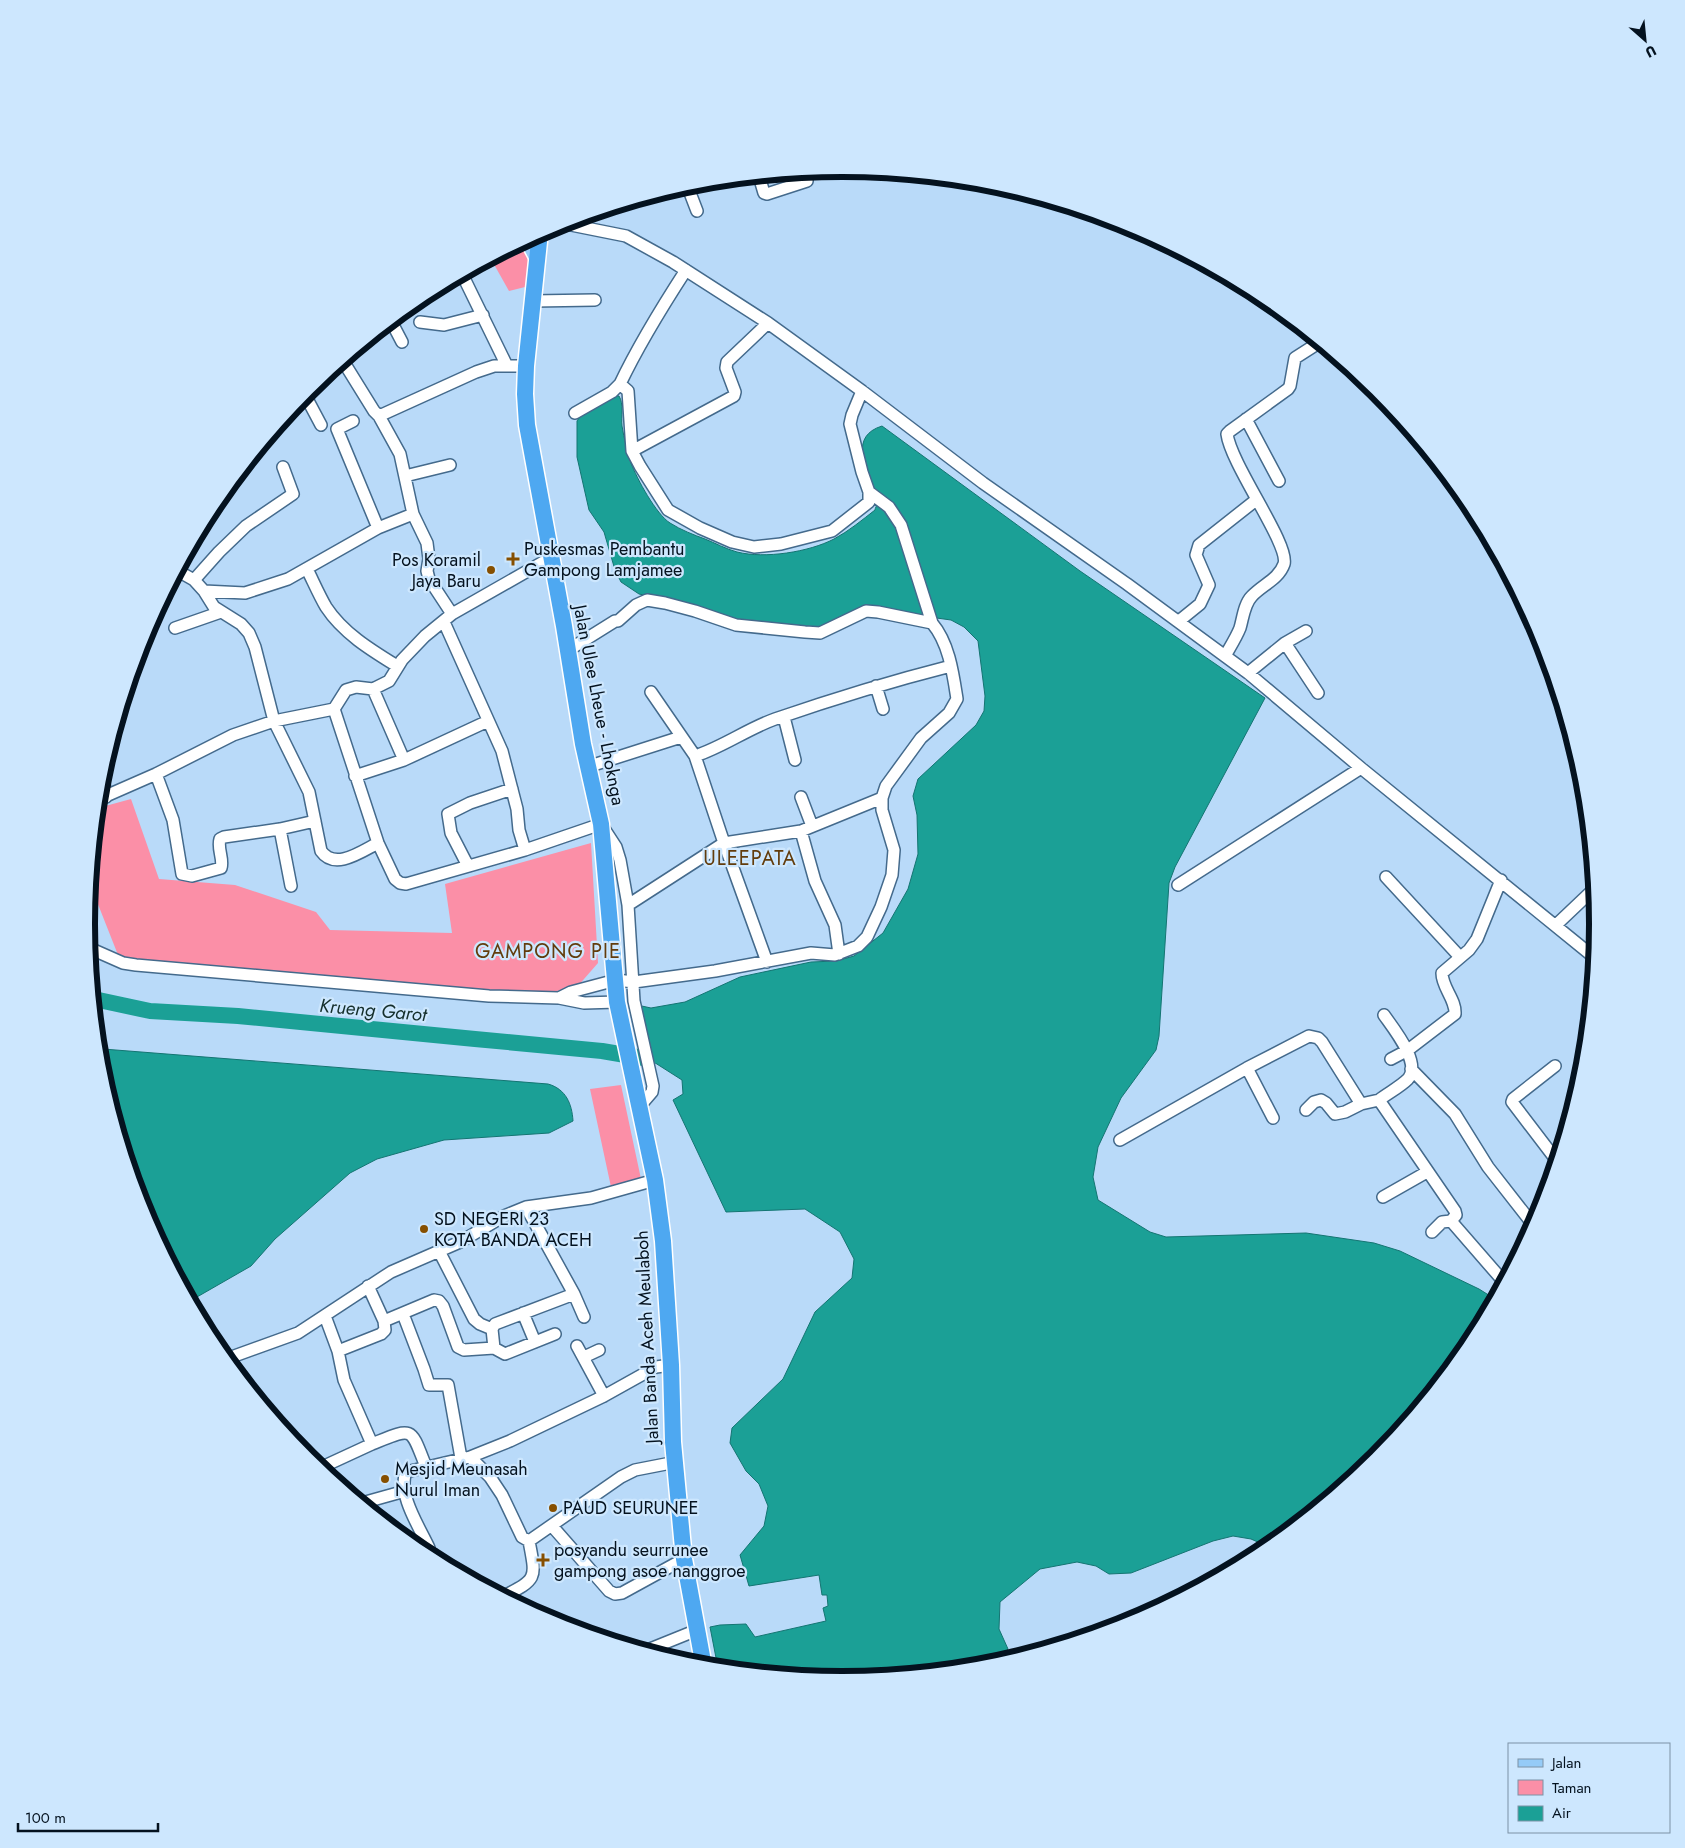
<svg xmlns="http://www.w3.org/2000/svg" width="1685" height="1848" font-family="Jost,sans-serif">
<rect width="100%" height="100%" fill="#b9daf9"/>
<path fill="#fb8fa7" d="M524,241L527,246L531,279L529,286L509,291L491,259Z
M131,799L159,879L235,885L316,912L330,930L452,933L445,884L591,843L598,963L577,987L541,994L120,960L90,884L98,808Z
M621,1085L641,1179L611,1187L590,1089Z"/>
<path fill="#1ba096" stroke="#147572" d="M612,395L619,396C624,404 621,416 622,426C624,438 627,451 631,463C637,479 656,514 670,523C681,530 694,535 705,539C715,543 726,549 737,552C765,559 809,552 834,539C849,531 862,520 875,510C875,508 877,506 877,503C877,499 874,492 872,488C865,465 850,436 882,426L1080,571L1265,698L1175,867L1169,883L1159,1036L1156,1050L1121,1098L1098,1147L1093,1177L1098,1200L1150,1232L1166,1237L1306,1233L1374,1243L1400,1251L1479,1289L1495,1299L1471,1344L1377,1459L1269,1547L1251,1539L1233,1536L1213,1541L1131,1573L1109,1574L1096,1566L1077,1562L1040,1569L1000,1602L999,1629L1008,1649L995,1664L990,1666L842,1680L718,1668L710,1627L720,1625L746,1624L755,1637L826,1621L823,1608L828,1606L827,1595H822L819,1575L749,1586L740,1555L764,1526L768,1506L759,1484L746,1471L730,1443L732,1428L783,1379L815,1312L852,1278L854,1259L840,1232L805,1209L726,1212L673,1100L683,1094L682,1080L649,1059L637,1005L651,1008L685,1002L740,977L811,962L836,961L854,956L883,933L908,889L918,854L917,815L913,796L918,779L976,725L984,711L985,696L978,641L964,627L951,620L879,610L824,627L809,628L753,624L666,600L639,594L621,582L615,570L604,532L589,510L577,457V421L582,413Z
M98,1047L103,1049L548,1084C566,1089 572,1104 573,1121L549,1133L444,1140L377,1159L350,1173L275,1239L251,1266L190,1301L144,1213L101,1071Z"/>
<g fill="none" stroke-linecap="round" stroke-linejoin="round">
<path stroke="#1ba096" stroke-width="16" d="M94,999L150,1011L238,1016L475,1039L602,1051L649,1059"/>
<g stroke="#446a8c" stroke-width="14">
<path id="minor" d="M759,176L764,193L767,194L807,181
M687,185L697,211
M561,223L626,236L673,262L768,323L862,391L983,483L1127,584L1248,673L1361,768L1595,958
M462,274L507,366
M533,301L595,300
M391,321L402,342
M420,322L444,325L483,315
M343,361L374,411L379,416L476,372L494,366H526
M620,384C639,344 662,307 686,270
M304,393L321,425
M575,413L612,392L620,384L628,391L632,451L640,466L668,510L700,528L732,542L754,547L781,544L832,531L869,502V492L862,472L850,424L852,415L862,391
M379,416L400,454L413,514
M1246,419L1279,481
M353,421L337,429L378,528
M632,451L734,396L735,392L726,368L727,362L768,323
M405,476L450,465
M869,492L889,507L901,525L932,623
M307,569C313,581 319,595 326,607C343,633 371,650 397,666
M178,571L194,580L204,591L214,607L241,624L249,633L255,647L274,721L309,792L321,851C335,871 362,851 378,843
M194,580L219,552L246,526L293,494L283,467
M204,591L245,593L288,579L378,528L413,514L427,543L429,559L427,571L429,579L452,614
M1179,621L1200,604L1209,585L1196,555L1199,545L1256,500
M444,622L502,751L517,809L519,830L525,850
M175,628L221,612
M1285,643L1318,693
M1225,656C1230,647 1236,638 1240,628C1243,618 1244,604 1252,596C1262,585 1279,579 1284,564C1290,545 1231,465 1227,434L1230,431L1288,389L1290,386L1295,358L1320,342
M1248,673L1285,643L1306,631
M876,686L883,709
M651,692L695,756L724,843L767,962
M334,709L378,843L395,879L400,883L406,884L525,850L601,824L616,847L620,860L628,905L634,1001L653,1086L652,1092L640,1106
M784,717L795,760
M695,756C723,747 747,729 775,719C833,699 892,681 951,666
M404,760L488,721
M587,767L681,737
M102,771L106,797
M156,774L173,820L182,874L192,876L221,868C224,859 217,849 220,839L224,837L280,829L315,821
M355,776L404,760L373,689
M801,797L812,826
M99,799L156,774L233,735L274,721L334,709L346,690L356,687L373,689L389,681L402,660L425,636L452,614L552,557
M280,829L291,886
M801,831L815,881L835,925L839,954
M468,866L451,833L448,814L470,803L512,789
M1386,877L1460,957
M1178,885L1361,768
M628,905L724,843L801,831L882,798
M1556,925L1595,888
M89,948L123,963L136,965L489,996L559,998L584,1003L617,1002
M559,998L571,992L616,980L634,982L715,971L811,953L835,955L858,946L867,937L881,907L892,875L894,850L882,810V798L886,786L921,738L949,713L957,699C953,673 949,643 932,623L878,612L866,611L820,633L805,632L736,625L695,611L665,603L647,600L636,605L618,621H615L567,651
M1384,1015C1393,1028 1422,1063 1408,1079C1400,1087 1388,1093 1379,1100L1455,1211L1456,1215L1451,1221L1504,1282
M1391,1059L1408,1050L1455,1014C1456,999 1442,988 1442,973L1469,950L1477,939L1501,880
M1555,1066L1513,1099L1512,1102L1557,1161
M1247,1068L1273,1118
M1411,1069L1455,1114L1488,1167L1531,1222L1532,1230
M1306,1110L1314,1102L1321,1100L1326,1103L1335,1114L1345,1112L1361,1104L1379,1100
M1120,1140L1247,1068L1309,1036L1318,1038L1322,1042L1361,1104
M1383,1197L1427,1172
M526,1207L574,1294L584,1317
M1432,1232L1442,1222L1451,1221
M439,1251L474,1319L480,1324L492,1329
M523,1313L535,1342
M403,1314L424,1369L429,1385H448L461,1458
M384,1321L434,1300L439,1301L443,1306L458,1347L464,1350L494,1348L505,1354L555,1334
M577,1346L604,1396
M494,1348L492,1329L495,1324L574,1294
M338,1351L381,1334L385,1330L384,1321L368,1286
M584,1357L599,1350
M226,1359L298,1333L391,1272L460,1242L504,1216L526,1207L591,1198L655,1180
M372,1444C414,1427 410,1426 426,1467
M470,1457L490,1477L502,1495L522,1537L529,1541L621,1477L635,1470L676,1462
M320,1468L372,1444L344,1380L338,1351L325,1316
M362,1503L405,1491
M552,1526L609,1591L615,1594L622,1593L684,1559
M429,1553L433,1554L443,1564
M425,1554L429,1553V1548C420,1528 397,1494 406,1472L470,1457L510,1441L604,1396L656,1367L671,1365
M504,1596C538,1579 536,1578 529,1541
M645,1651L697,1630"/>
</g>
<g stroke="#fff" stroke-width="18">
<path id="major" d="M527,239L536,256"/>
</g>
<g stroke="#fff" stroke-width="19">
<path id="highway" d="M540,232L526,366L525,394L527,425L564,626L583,744L601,824L617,1002L655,1180L663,1241L671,1365L673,1442L684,1559L704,1667"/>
</g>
<use href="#minor" stroke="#fff" stroke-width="11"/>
<use href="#major" stroke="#95cbf7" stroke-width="15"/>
<use href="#highway" stroke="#4ea8f1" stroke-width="16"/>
</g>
<g fill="#864f00" stroke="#cde7fe" stroke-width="2">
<path d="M510.5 551.5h5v5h5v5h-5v5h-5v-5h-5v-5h5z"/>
<circle cx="491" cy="570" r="5"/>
<circle cx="424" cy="1229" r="5"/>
<circle cx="385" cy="1479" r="5"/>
<circle cx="553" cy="1508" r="5"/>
<path d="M540.5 1552.5h5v5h5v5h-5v5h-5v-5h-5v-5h5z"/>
</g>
<g text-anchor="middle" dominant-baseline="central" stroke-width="4.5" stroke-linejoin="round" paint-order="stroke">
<g font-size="18" fill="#04121f" stroke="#cde7fe" text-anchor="start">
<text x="524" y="549">Puskesmas Pembantu<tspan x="524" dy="21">Gampong Lamjamee</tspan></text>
<text x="481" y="560" text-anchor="end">Pos Koramil<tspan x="481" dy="21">Jaya Baru</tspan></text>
<text x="434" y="1219">SD NEGERI 23<tspan x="434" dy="21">KOTA BANDA ACEH</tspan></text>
<text x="395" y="1469">Mesjid Meunasah<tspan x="395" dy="21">Nurul Iman</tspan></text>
<text x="563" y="1508">PAUD SEURUNEE</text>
<text x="554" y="1550">posyandu seurrunee<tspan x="554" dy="21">gampong asoe nanggroe</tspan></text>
</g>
<g font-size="18" fill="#04121f" stroke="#cde7fe">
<text transform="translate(599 705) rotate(79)">Jalan Ulee Lheue - Lhoknga</text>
<text transform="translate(647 1337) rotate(-93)">Jalan Banda Aceh Meulaboh</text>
</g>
<g font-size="19" font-style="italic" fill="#152f2c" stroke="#cde7fe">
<text transform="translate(373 1010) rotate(5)">Krueng Garot</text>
</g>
<g font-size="20" letter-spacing="1" fill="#623c0c" stroke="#cde7fe">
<text x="750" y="858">ULEEPATA</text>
<text x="548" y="951">GAMPONG PIE</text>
</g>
</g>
<path d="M0 0H1685V1848H0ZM95 924a747 747 0 1 1 1494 0a747 747 0 1 1-1494 0Z" fill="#cde7fe" fill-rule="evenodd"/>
<path fill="none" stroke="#04121f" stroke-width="6" d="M95 924a747 747 0 1 1 1494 0a747 747 0 1 1-1494 0Z"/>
<rect x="1508" y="1743" width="162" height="90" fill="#cde7fe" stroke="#7d92a5"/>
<rect x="1518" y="1759" width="25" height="8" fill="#95cbf7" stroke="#7d92a5"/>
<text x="1552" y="1768" font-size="15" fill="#04121f">Jalan</text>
<rect x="1518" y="1780" width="25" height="15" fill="#fb8fa7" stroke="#7d92a5"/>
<text x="1552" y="1793" font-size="15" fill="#04121f">Taman</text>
<rect x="1518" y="1806" width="25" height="15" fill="#1ba096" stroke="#7d92a5"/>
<text x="1552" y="1818" font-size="15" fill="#04121f">Air</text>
<g transform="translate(1645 40) rotate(153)" stroke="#cde7fe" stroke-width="4" paint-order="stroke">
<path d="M0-4L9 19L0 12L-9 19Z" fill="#04121f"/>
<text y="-8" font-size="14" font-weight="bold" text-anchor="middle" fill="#04121f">U</text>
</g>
<path d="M18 1823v8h140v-8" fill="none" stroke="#04121f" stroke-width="2.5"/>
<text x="25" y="1823" font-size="15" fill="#04121f" stroke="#cde7fe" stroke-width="4" paint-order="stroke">100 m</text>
</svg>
